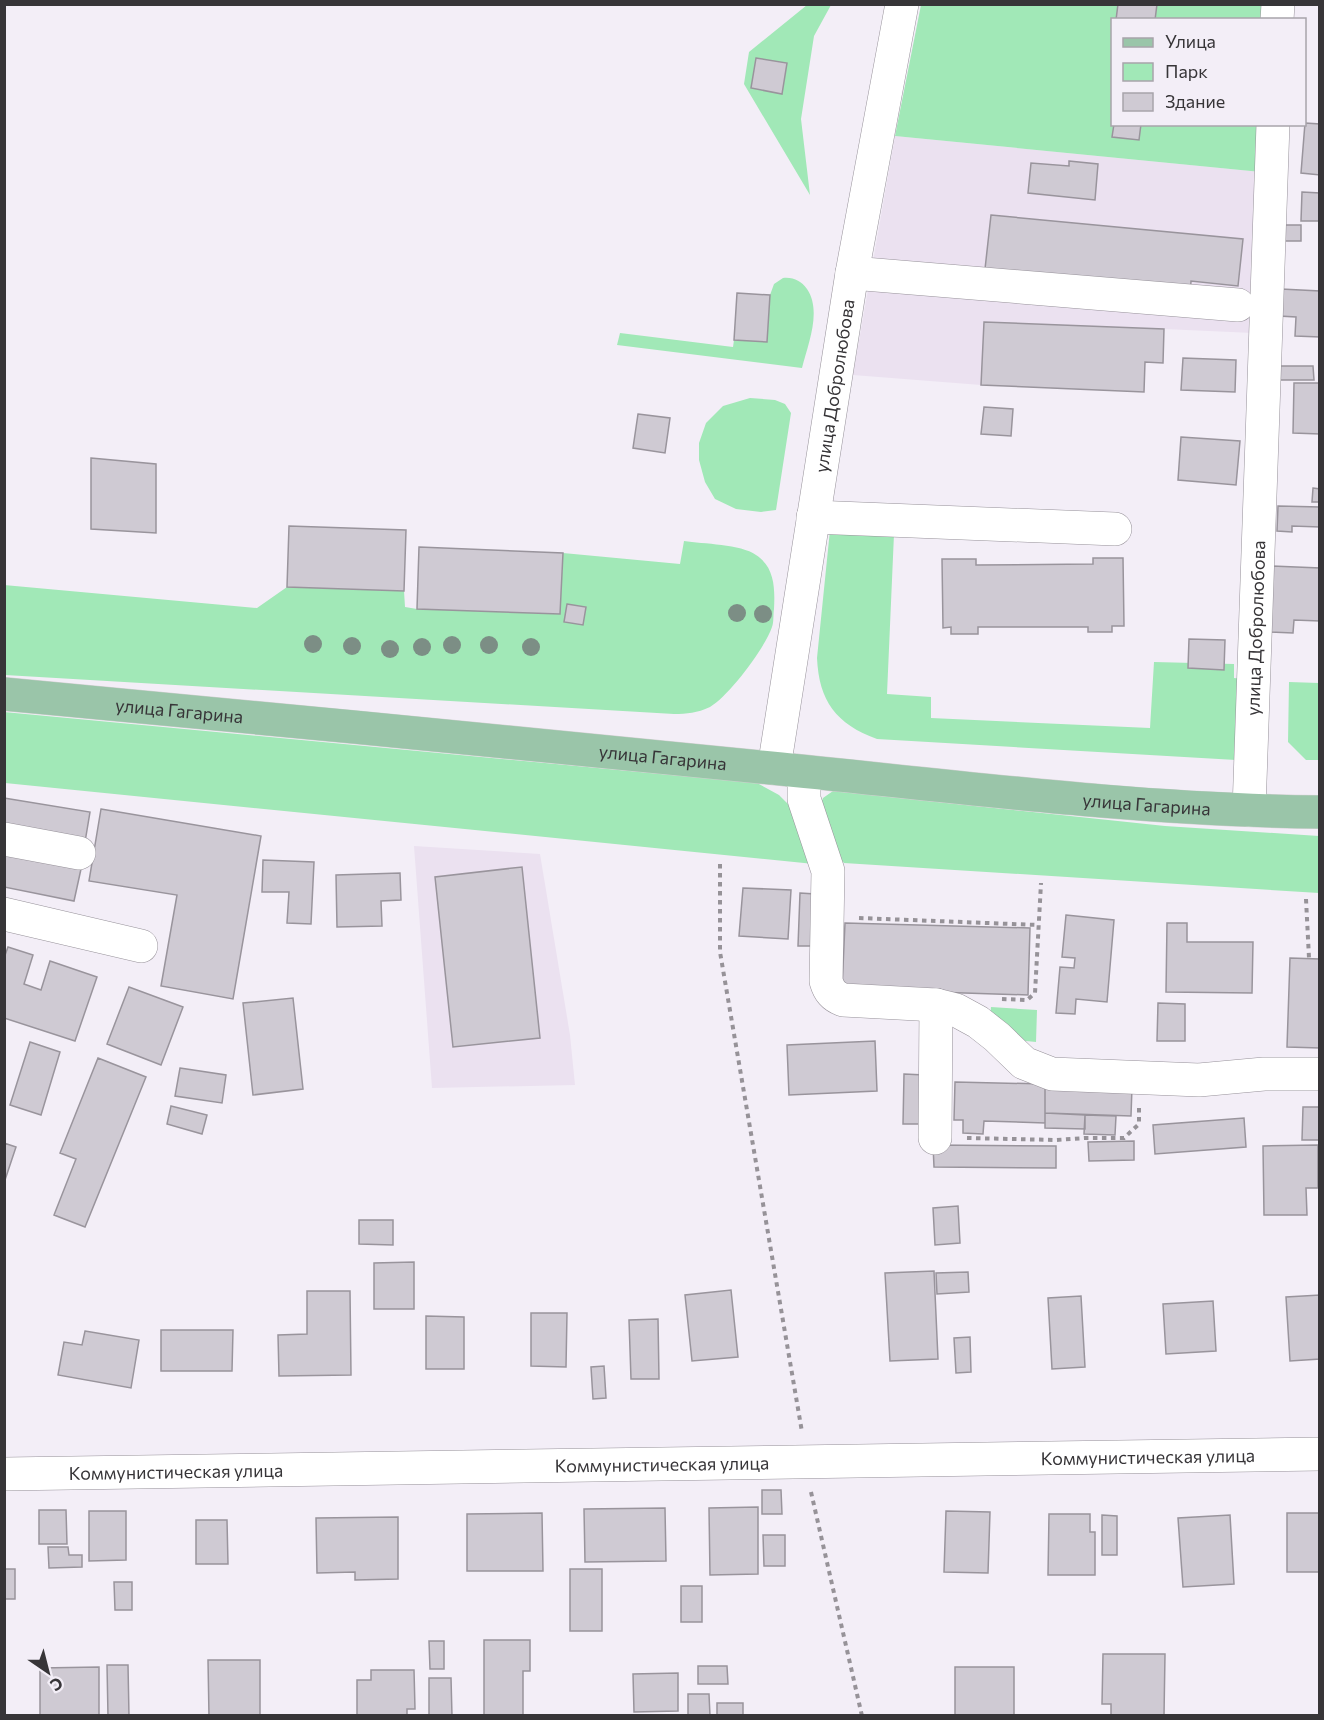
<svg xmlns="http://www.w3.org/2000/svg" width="1324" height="1720" font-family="Commissioner,sans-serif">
<rect width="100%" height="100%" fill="#f3eef7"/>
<path fill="#ebe1f0" d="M895,136L1261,172L1253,333L1164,329L1163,363L1145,362L1144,392L981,385L853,375Z
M414,846L540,854L570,1035L575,1085L432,1088Z"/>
<path fill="#a1e8b7" d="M807,5H831L814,36L801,119L810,195L744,84L749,52Z
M921,5H1270L1269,19L1112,20V124L1264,125L1261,172L895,136Z
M783,278C794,277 801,281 807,289C822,311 808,344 802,368L617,345L620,333L733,347L734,340L767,342L770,295L774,284Z
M750,398L775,400L785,404L791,413L776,510L761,512L736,509L715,499L705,482L699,460V443L706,423L723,406Z
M830,530L894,534L887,694L931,697V718L1150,728L1154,662L1234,664V678L1255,680L1236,760L877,739C836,724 819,701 817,658Z
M684,541C703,544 741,544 756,555C775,567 775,589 774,609C773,615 774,622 772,627C765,648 729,696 710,707C697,713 687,714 674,714L5,675L4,585L257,608L287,587L404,591L405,607L417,609L560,614L563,553L680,564Z
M1289,682L1319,683V760H1306L1288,742Z
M4,712L757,783L779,795L793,809L814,864L5,783Z
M833,791L1165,826L1319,836V893L844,863L834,852L818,811L823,798Z
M991,1007L1037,1010L1036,1042L1015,1040L990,1019Z"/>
<path fill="#cfcad3" stroke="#99949c" stroke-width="1.5" d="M1118,4H1157L1155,20H1116Z
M756,58L787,63L782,94L751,88Z
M1305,123L1320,124V175L1301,173Z
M1114,124H1141L1139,140L1112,137Z
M1069,161L1098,164L1095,200L1028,193L1031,163L1069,166Z
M1302,192L1320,193V221H1301Z
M991,215L1243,239L1238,286L1191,281L1190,298L984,278Z
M1283,225H1301V241H1282Z
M1281,289L1320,291V337L1295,336L1296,317L1279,316Z
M737,293L770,295L767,342L734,340Z
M984,322L1164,329L1163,363L1145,362L1144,392L981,385Z
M1183,358L1236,360L1235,392L1181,390Z
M1280,366H1313L1314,380H1280Z
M1294,383H1320V434L1293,433Z
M984,407L1013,409L1011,436L981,434Z
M638,414L670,418L665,453L633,448Z
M1181,437L1240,441L1236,485L1178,480Z
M91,458L156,464V533L91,529Z
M1313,488L1320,489V502H1312Z
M1278,506L1320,507V527L1292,526V532L1277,531Z
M289,526L406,530L404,591L287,587Z
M419,547L563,553L560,614L417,609Z
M1093,558H1123L1124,626H1112V632H1088V627H978V634H951V627L943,628L942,559H976V565L1093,564Z
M1272,566L1320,568V621L1294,620L1293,633L1270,632Z
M567,604L586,607L583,625L564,622Z
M1189,639L1225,640L1224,670L1188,668Z
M4,798L90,812L85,842L4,828Z
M101,809L261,836L233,999L161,986L177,895L89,881Z
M4,854L81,869L74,901L4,887Z
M263,860L314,862L311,924L287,923L289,892H262Z
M522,867L540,1038L453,1047L435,877Z
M400,873L401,900L381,901L382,926L337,927L336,875Z
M743,888L791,890L788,939L739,936Z
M800,893L815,894L813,946H798Z
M1066,915L1114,920L1107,1002L1076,999L1075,1014L1056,1013L1060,967L1074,968L1075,958L1062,957Z
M845,923L1030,928L1028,995L842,989Z
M1167,923H1187V942H1253L1252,993L1166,992Z
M8,947L33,955L24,984L41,990L50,961L97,977L75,1041L4,1018V958Z
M1290,958L1320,959V1048L1287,1047Z
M129,987L183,1007L161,1065L107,1044Z
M293,998L303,1089L253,1095L243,1003Z
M1158,1003L1185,1004V1041H1157Z
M875,1041L877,1091L789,1095L787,1045Z
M30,1042L60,1052L41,1115L10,1105Z
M98,1058L146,1077L85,1227L54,1215L76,1159L60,1153Z
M180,1068L226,1075L222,1103L175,1096Z
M904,1074L924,1075L923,1124H903Z
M955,1082L1045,1084V1123L984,1121L983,1134L963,1133V1120H954Z
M1045,1084L1132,1087L1131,1116L1045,1113Z
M171,1106L207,1115L202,1134L167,1124Z
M1303,1107H1320V1140H1302Z
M1045,1113L1085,1115V1129L1045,1128Z
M1085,1115L1116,1116L1115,1135L1084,1134Z
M1244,1118L1246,1147L1155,1154L1153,1125Z
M1134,1141V1160L1089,1161L1088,1142Z
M4,1143L16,1147L4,1183Z
M933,1145L1056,1146V1168L934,1167Z
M1318,1145V1188H1306L1307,1215H1264L1263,1146Z
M958,1206L960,1243L935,1245L933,1208Z
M359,1220H393V1245L359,1244Z
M414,1262V1309H374V1263Z
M934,1271L938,1359L890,1361L885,1273Z
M968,1272L969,1292L937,1294L936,1273Z
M731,1290L738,1357L692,1361L685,1295Z
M307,1291H350L351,1375L279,1376L278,1335L307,1334Z
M1320,1295V1359L1290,1361L1286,1297Z
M1081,1296L1085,1367L1052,1369L1048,1298Z
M1213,1301L1216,1351L1166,1354L1163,1304Z
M531,1313H567L566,1367L531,1366Z
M426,1316L464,1317V1369H426Z
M658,1319L659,1379H631L629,1320Z
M161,1330H233L232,1371H161Z
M85,1331L139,1340L131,1388L58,1375L64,1342L82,1345Z
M970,1337L971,1372L956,1373L954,1338Z
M604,1366L606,1398L593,1399L591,1367Z
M762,1490H781L782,1514H762Z
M758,1507V1574L710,1575L709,1508Z
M665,1508L666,1561L585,1562L584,1509Z
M39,1510H66L67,1544H39Z
M89,1511H126V1560L89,1561Z
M946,1511L990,1512L988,1573L944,1572Z
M542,1513L543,1571H467V1514Z
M1287,1513H1320V1572H1287Z
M1049,1514H1090V1532H1095V1575H1048Z
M1102,1515L1117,1516V1555H1102Z
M1230,1515L1234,1584L1183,1587L1178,1518Z
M398,1517V1579L355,1580V1572L317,1573L316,1518Z
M196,1520H227L228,1564H196Z
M763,1535H785V1566H764Z
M48,1547H68L69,1555H82V1567L49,1568Z
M4,1569H15V1599H4Z
M570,1569H602V1631H570Z
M114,1582H132V1610H115Z
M681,1586H702V1622H681Z
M484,1640H530V1671H523V1716H484Z
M429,1641H444V1669H430Z
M1103,1654H1165L1164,1716H1111V1704H1102Z
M208,1660H260V1716H209Z
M107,1665H128L129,1716H108Z
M698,1666H727L728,1684H698Z
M99,1667V1716H40V1668Z
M955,1667H1014V1716H955Z
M371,1670H414L415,1709H407V1716H357V1680H371Z
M678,1673V1711L634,1712L633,1674Z
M429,1678H451L452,1716H429Z
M688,1694H709L710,1716H688Z
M717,1703H743V1716H717Z"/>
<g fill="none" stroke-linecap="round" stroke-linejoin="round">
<g stroke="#97929a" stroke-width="34">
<g id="minor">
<path d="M1277,20L1278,4"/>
<path d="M852,273L1238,305"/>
<path d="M813,517L1115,529"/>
<path id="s1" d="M774,768L852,273L902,4"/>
<path d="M804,772V799L828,871L826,981C829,991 833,996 843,1000L936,1005L956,1010L978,1022L997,1037L1024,1063L1052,1074L1199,1080L1264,1074H1320"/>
<path id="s2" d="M1249,810L1273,124"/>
<path d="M4,839L79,853"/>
<path d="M4,914L141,946"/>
<path d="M935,1138L936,1005"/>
<path id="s3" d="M4,1474L1320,1454"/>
</g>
</g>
<g stroke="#cfcfcf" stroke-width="34">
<g id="major">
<path id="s4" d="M4,694C260,718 515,742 771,768C953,786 1136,810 1320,812"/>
</g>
</g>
<path stroke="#969298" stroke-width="4" stroke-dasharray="4.5 4.5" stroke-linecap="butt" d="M720,864V952L802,1432
M1306,899L1309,958
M859,918L1038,925
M1002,999L1027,1000L1035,993L1041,883
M967,1138L1056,1140L1085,1138H1124L1139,1124V1108
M811,1492L862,1716"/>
<use href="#minor" stroke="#fff" stroke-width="33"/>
<use href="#major" stroke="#9ac5a9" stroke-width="33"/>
</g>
<g fill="#7c8e85">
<circle cx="737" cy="613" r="9"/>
<circle cx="763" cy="614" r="9"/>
<circle cx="313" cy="644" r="9"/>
<circle cx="452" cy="645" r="9"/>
<circle cx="489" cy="645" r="9"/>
<circle cx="352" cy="646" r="9"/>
<circle cx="422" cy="647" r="9"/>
<circle cx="531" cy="647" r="9"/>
<circle cx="390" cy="649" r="9"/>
</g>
<g text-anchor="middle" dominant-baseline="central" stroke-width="4.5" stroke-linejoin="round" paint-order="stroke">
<g font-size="18" fill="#373538" stroke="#f3eef7">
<text stroke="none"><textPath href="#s1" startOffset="387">улица Добролюбова</textPath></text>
<text stroke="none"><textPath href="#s2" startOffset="182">улица Добролюбова</textPath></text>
<text stroke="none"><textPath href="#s4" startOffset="176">улица Гагарина</textPath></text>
<text stroke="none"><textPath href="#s4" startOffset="662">улица Гагарина</textPath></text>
<text stroke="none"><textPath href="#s4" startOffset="1148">улица Гагарина</textPath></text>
<text stroke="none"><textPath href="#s3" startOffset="1144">Коммунистическая улица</textPath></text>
<text stroke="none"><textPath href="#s3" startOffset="658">Коммунистическая улица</textPath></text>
<text stroke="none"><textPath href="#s3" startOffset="172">Коммунистическая улица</textPath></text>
</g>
</g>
<rect width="1324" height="1720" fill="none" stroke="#373538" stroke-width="12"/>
<rect x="1111" y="18" width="195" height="108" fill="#f3eef7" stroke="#a8a4ab" stroke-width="1.5"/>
<rect x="1123" y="38" width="30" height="9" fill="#9ac5a9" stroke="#a8a4ab" stroke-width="1.5"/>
<text x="1165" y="48" font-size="18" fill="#373538">Улица</text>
<rect x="1123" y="63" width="30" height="18" fill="#a1e8b7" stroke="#a8a4ab" stroke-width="1.5"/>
<text x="1165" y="78" font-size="18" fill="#373538">Парк</text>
<rect x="1123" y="93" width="30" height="18" fill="#cfcad3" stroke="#a8a4ab" stroke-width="1.5"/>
<text x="1165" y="108" font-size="18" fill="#373538">Здание</text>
<g transform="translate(48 1672) rotate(145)" stroke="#f3eef7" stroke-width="4.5" paint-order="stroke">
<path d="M0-4.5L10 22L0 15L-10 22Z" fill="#373538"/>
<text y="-9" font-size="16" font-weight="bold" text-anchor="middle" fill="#373538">С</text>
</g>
</svg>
